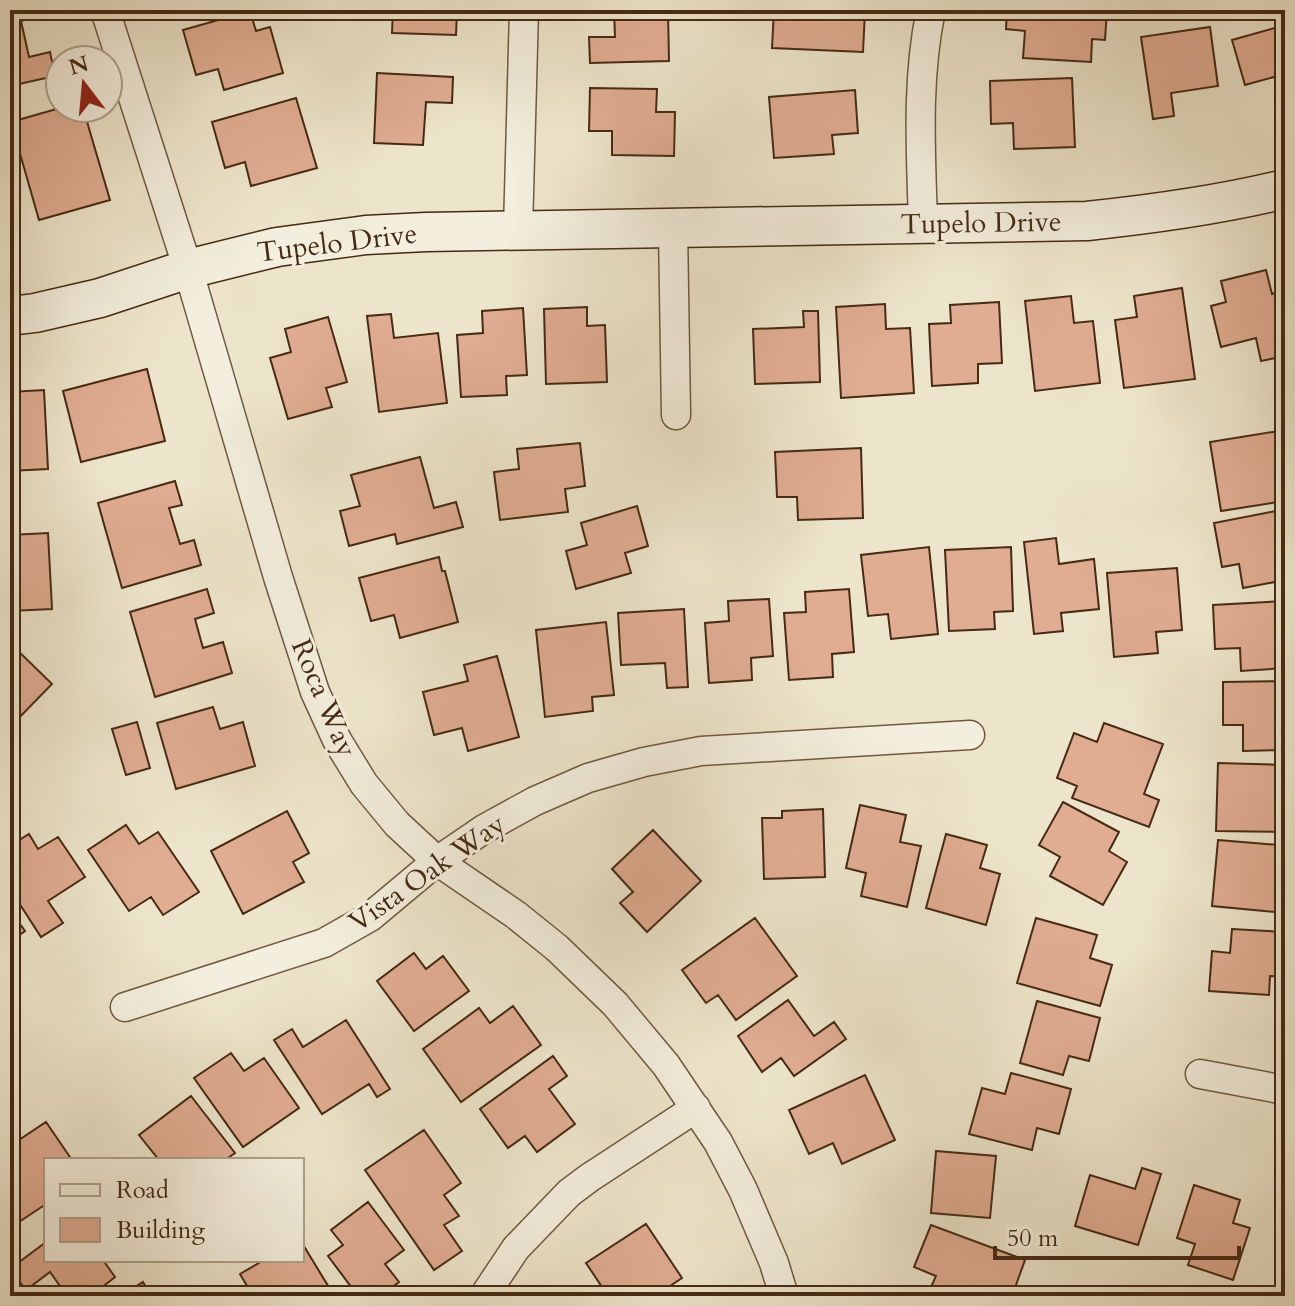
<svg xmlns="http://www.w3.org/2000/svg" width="1295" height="1306" font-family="Cardo,serif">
<rect width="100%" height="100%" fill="#ede5cb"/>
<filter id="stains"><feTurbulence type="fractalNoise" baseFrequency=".0025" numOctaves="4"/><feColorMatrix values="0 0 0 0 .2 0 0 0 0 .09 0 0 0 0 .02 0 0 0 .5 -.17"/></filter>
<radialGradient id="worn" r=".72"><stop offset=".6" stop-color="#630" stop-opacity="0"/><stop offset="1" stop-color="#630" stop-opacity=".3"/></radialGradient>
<path fill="#e0ac92" stroke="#462a12" stroke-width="2" d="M10,10H41L43,15L21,21L29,57L50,52L55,76L10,86Z
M393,10H457L456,35L392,33Z
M614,10H668L669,61L590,63L589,37H615Z
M774,10L865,11L863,52L772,48Z
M1007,10H1107L1105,40L1092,39L1091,62L1023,58L1025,31L1006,29Z
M250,11L256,31L270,27L283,73L224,90L218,69L196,75L183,30Z
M1285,25V74L1245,85L1232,40Z
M1210,27L1218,86L1171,93L1174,116L1153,119L1141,37Z
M377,73L453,77L452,103L426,102L423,145L374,143Z
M1072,78L1075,147L1014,149L1013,123L991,124L990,81Z
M590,88L657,89L656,112H675L674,156L612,155V131H589Z
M855,90L858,133L832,135L834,154L774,158L769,97Z
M296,98L317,168L251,186L245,162L225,168L212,122Z
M60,108H83L110,200L39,220L11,122Z
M1266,270L1272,294L1285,291V356L1261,361L1256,338L1221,347L1211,306L1226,302L1221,281Z
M1182,288L1195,379L1124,388L1115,320L1137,317L1134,296Z
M1071,296L1074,323L1093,321L1100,383L1035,391L1025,301Z
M999,302L1002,363L978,364V383L932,386L929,324L951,323L950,305Z
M885,304L886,329L910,328L914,393L841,398L836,307Z
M587,307V326L605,325L607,382L546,384L544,309Z
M523,308L527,375L506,376L507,395L461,397L457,335L483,333L482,311Z
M803,311H818L820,382L755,384L753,329L804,327Z
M391,314L394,338L438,333L447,403L379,412L367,316Z
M328,317L347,382L326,388L332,407L288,419L270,358L291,352L285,329Z
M147,369L165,441L81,462L63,391Z
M44,390L48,469L10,471V392Z
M1285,430V501L1221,511L1210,442Z
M580,443L585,486L565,489L568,512L500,520L494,472L519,469L517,449Z
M861,448L863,518L798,520L797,497H777L775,452Z
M420,457L434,508L456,502L463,527L397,544L395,534L349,546L340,511L360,506L351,475Z
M175,481L182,505L169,508L180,544L194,540L201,565L122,588L98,503Z
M637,506L648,546L625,553L631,573L576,589L566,551L587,545L581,523Z
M1276,511L1281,536L1285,535V580L1243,588L1239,564L1222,567L1214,523Z
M48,533L52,609L10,611V535Z
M1056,538L1059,564L1094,559L1099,609L1061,613L1063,631L1034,634L1024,542Z
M929,547L938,634L891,639L888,614L868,616L861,555Z
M1011,547L1013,611L994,612L995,629L949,631L945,550Z
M439,557L442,571H445L458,622L400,638L394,615L371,621L359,578Z
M1177,568L1182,630L1156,632L1158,653L1114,657L1107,573Z
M207,589L214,613L195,619L203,648L223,642L232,673L155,697L130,612Z
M849,589L854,652L832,654L833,677L789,680L784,613L806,612L805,592Z
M769,599L773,656L751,658L752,680L709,683L705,623L729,621L728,601Z
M1285,601V668L1241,671L1240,648L1215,649L1213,605Z
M684,609L688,687L667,688L665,663L621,665L618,613Z
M606,622L614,695L592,697L593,711L545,717L536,630Z
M10,643L52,684L10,727Z
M497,656L519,737L468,751L462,728L434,735L423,692L468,681L464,665Z
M1285,681V750L1243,751V725H1223V682Z
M213,707L220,729L243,722L255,766L176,789L157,723Z
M137,722L150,768L126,775L112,729Z
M1104,723L1163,744L1144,794L1159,800L1149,827L1072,798L1077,786L1057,778L1074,733L1097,742Z
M1218,763L1285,765V811H1283V832L1216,831Z
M1063,802L1119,832L1109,851L1127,862L1103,905L1050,876L1060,857L1039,845Z
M860,805L906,815L900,842L921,846L907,907L861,896L866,873L846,868Z
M823,809L825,877L764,879L762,818H782V811Z
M287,811L309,853L293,862L304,882L243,914L211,851Z
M126,825L139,844L158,832L199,892L163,915L151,897L129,911L88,850Z
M653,830L701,881L647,932L620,903L633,892L612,869Z
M29,834L38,849L58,837L85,877L48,901L63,923L41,937L10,889V846Z
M946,834L987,845L980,868L1000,874L986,925L926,908Z
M1218,840L1278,845L1276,867L1285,868V913L1212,906Z
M10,910L25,931L10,942Z
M755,918L797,976L736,1020L718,995L706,1003L682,970Z
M1036,918L1097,935L1090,958L1112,965L1100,1006L1017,983Z
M1232,929L1285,932V977L1270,976L1269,995L1209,991L1212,951L1230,953Z
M414,953L426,969L443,956L469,991L414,1031L377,981Z
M788,1000L814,1036L834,1022L846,1039L794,1076L781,1058L762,1072L738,1036Z
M1037,1001L1100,1018L1089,1061L1069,1056L1063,1075L1020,1063Z
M513,1006L541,1045L461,1102L423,1049L479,1008L490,1023Z
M346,1020L390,1089L377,1097L369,1084L322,1114L274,1040L292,1029L303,1047Z
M231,1053L244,1071L264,1058L299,1108L243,1147L194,1078Z
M553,1056L567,1076L549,1089L575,1124L537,1152L525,1136L508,1148L480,1109Z
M1011,1073L1071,1089L1059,1134L1037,1128L1032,1150L969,1134L982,1088L1005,1094Z
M865,1075L895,1140L842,1164L833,1143L809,1154L789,1110Z
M191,1096L235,1153L225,1160H159L139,1135Z
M46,1122L72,1160H46V1204L19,1222L10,1210V1146Z
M424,1130L461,1183L444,1195L459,1216L444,1225L462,1251L434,1270L365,1170Z
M936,1151L996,1156L990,1218L931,1213Z
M1142,1168L1161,1174L1138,1245L1075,1226L1090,1175L1135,1189Z
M1194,1185L1240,1200L1233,1223L1250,1228L1233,1280L1188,1265L1195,1244L1177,1238Z
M368,1202L404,1250L385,1264L399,1282L380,1296H358L328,1256L343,1245L331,1230Z
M646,1224L682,1278L655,1296H608L586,1263Z
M931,1225L1025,1260L1012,1296H927L936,1276L914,1267Z
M46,1242V1260H103L115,1277L91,1296H67L50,1272L26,1290L10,1269Z
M302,1243L330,1289L318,1296H253L240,1274L264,1260H302Z
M143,1282L151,1296H121Z"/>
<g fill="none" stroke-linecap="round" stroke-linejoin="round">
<g stroke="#705940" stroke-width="31">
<path id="street" d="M105,10L188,269L278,577L315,692L337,740L364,784L397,824L437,861L516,915L557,948L615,1004L666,1065L718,1142L743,1190L774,1263L784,1296
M923,224C921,153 916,81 931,10
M673,228L676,415
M518,230L524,10
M125,1007L324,943L370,917L437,861L484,829L535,801L588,778L644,762L701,751L970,735
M1200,1074L1285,1090
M484,1296L516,1248L569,1193L589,1178L696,1108"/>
</g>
<g stroke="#462a12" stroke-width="41">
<path id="secondary" d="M10,316L35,313L100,298L188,269L277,247L366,235L426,232L1087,221C1154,214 1220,205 1285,189"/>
</g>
<use href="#street" stroke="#f3eedd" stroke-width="28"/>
<use href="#secondary" stroke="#f3eedd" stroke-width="38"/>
</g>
<g text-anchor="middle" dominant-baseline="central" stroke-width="6" stroke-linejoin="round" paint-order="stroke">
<g font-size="28" fill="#462a12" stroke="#f3eedd">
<text transform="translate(981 223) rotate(-1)">Tupelo Drive</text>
<text transform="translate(337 243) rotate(-7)">Tupelo Drive</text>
<text transform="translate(324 698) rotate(67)">Roca Way</text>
<text transform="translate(427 873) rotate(-35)">Vista Oak Way</text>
</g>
</g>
<rect width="1295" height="1306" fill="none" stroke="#ede5cb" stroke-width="40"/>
<rect x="12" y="12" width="1271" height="1282" fill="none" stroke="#462a12" stroke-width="4"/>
<rect x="20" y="20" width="1255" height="1266" fill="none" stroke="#462a12" stroke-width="2"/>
<rect x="44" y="1158" width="260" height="104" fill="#f3eedd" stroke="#aea08c" stroke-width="2"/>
<rect x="60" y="1184" width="40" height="12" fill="#f3eedd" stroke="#aea08c" stroke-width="2"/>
<text x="116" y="1198" font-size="24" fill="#462a12">Road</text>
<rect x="60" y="1218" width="40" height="24" fill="#e0ac92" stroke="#aea08c" stroke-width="2"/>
<text x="116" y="1238" font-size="24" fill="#462a12">Building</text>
<g transform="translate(84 84) rotate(344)"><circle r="38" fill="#f3eedd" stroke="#aea08c" stroke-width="2"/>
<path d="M0-6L14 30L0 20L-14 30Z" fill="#8f2418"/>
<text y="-12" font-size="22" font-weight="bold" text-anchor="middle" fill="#462a12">N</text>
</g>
<path d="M995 1246v12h244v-12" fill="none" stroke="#462a12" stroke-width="4"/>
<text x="1007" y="1246" font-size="24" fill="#462a12" stroke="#f3eedd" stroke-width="6" paint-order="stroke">50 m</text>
<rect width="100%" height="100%" filter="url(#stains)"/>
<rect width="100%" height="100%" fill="url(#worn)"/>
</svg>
